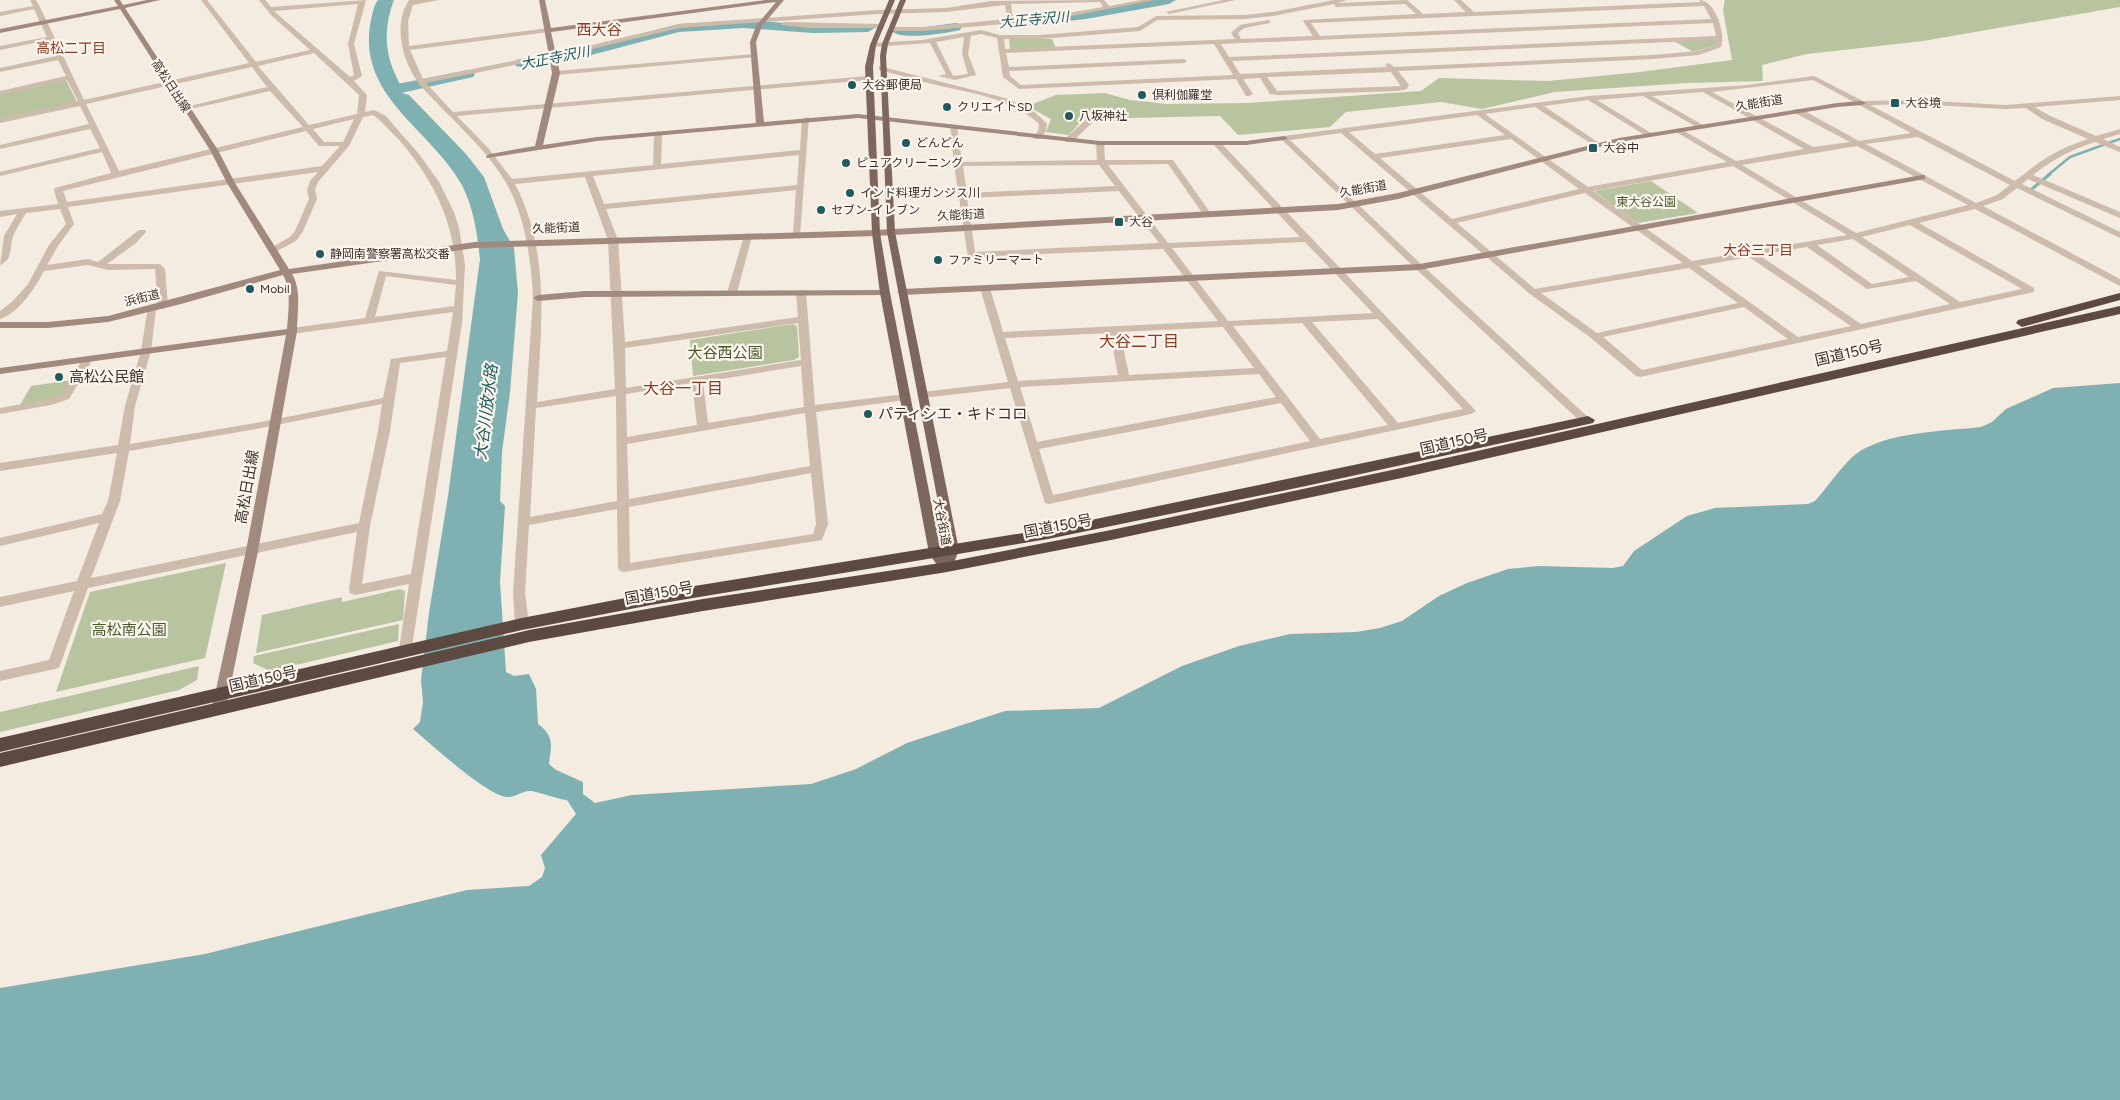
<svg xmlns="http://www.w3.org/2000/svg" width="2120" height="1100" font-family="Figtree,'Noto Sans JP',sans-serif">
<rect width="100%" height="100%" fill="#f4ebe1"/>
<path fill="#b8c4a0" d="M1725,0H2120V7L1923,41L1807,54L1762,65L1763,81L1687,83L1555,92L1482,109L1441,102L1346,112L1330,127L1238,135L1220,116L1083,119L1069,135L1046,132L1051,119L1027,106L1056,95L1105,93L1130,100L1167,104L1248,103L1421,91L1439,78L1548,81L1640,72L1732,60L1723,10Z
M1009,39H1052L1056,48L1010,50Z
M1713,39L1717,40L1716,45L1693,52L1674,41Z
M66,80L77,102L0,119V94Z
M1651,181L1698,213L1638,223L1595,192V191Z
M793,324L797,326L799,357L794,360L693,376L690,340Z
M72,380L63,395L53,399L20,405L31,386Z
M226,563L205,658L56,692L90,592Z
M400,589L405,591L403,620L256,653L262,615L342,597V602Z
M399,624L398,641L270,671L253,663L254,656Z
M199,666L197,680L179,690L0,732V712Z"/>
<path fill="#7fb0b2" d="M378,0H394C384,25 384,52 396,76C399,82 400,86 404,88L398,92L409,95L466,154L484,177L503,229L514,248L518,293L510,392L502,452L500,501L505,506L500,582L506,672L514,676L529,674L536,689L538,724C555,737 551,745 549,764L556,770L583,782V794L595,803L632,795L811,784L856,769L907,743L1005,711L1099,708L1182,666L1239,646L1290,634L1356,632L1380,628L1402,621L1439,596L1467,583L1508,569L1538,566L1613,568L1623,566L1634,551L1687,516L1715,508L1808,504L1815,501C1827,488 1843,464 1856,454C1885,432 1946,431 1981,427L1992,422L2006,409L2053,388L2120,383V1100H0V988L205,954L467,890L529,886L542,877L545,868L541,855L576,814L567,800C557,799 534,790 529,791C522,791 514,798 507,797C487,796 430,743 413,729L420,722L423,702L421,680L429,613L448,496L480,259C477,233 474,209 462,185C431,129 359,98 370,25C372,17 373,6 378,0Z"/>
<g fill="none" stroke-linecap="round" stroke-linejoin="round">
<path stroke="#7fb0b2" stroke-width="2.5" d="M2048,175L2070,157L2120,139"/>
<path stroke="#7fb0b2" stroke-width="3" d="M2032,189L2050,174"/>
<path fill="#7fb0b2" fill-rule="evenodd" d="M1147,0H1176L1169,4L1086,19L1021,26L1014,22L1021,18L1086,11Z
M744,20L813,25L868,24L875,28L868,32L813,33L744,28L679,32L591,55L521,67L516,66L514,63L516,60L521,59L590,47L679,24Z
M955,23L960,24L962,27L960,30C947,33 900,41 892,31L899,27H927Z
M468,70L473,71L475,74L473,77L392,95L387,93L384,90L387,87L392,85Z"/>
<path fill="#cdbbac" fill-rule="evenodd" d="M30,0H36L40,7L84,100L249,63L201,0H207L256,62L310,50L271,15L259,0H265L271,7L366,0L354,44L362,76L354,81L367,95L365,112L374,110L386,116L397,129L419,154L439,182L454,212L459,228L465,265L462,323L411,653L406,654L401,653L399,649L409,584L355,595L350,593L349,590L357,532L88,588L59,668L0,681V671L49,660L74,591L0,607V597L77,581L99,523L0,546V538L102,514L108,501L117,453L0,471V463L118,445L125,406L141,351L148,307L151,306L156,309L151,351L135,406L130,444L256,423L383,398L391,359L447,351L453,312L292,334L287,331L292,328L365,318L379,271L456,280C456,225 435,182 400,141C391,132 383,122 373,115L363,117L349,146L318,182L315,190L317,199L303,231L296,241L275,252L272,253L267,250L290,237L295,231L309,199L307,190L310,181L318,172L68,207L74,224L58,246L47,265L88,259L98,262L139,230H145L146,232L136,243L107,264H160L165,269L168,306L163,309L158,306L155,269L108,270L88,265L44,271C35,288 19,313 0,319V311L12,302L28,284L49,245L66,224L60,209L26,213C22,220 17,227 14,234C9,244 14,260 0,265L4,236L17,214L0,217V211L58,204L54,190L55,188L111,173L102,152L0,176V172L100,148L90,129L0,149V145L89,124L80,106L0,123V119L78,101L67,80L0,95V91L66,76L58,60L0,72V68L56,56L49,40L0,50V46L47,37L34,9L0,16V12L33,6ZM358,4L348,44L354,75L350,77L274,11ZM314,53L359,95L357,114L309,125L258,66ZM252,67L267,87L182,108L186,110L270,91L303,127L119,171L86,104ZM354,119L343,142H324L313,129ZM306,131L319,146H340L322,166L67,202L63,191ZM386,276L456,285L454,306L375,317ZM446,357L411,574L362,584L370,526L390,431L400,363ZM382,404L378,431L359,523L91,578L120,501L129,451L256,429Z
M409,0H439L413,5L408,21L409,46L549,28L552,30L549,32L410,50L423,79L588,46L679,24L878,10L946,8L991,1L1104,0L1109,6L1141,0H1155L1050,20L923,31H891L888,29L891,27H923L1007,19L1005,5L946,12L878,14L679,28L588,50L426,83L453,112L868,76L872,78L868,80L457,116L489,149L512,179L653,165L654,133L658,131L662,133L661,164L800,150L802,119L809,117L800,236H794L793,234L796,190L606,209L618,240L625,342L798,317L796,293L801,290L806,293L815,405L905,394L910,397L905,400L816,412L828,524L822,540L624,572L620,571L618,568L617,509L529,525L525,593L529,624L527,627H517L515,624L513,593L533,298C531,258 525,215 505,181C487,151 459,126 435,101C429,94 422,89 417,81C402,59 393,24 409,0ZM1100,2L1103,7L1050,16L1013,19L1011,4ZM799,155L797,185L604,204L593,176ZM585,177L608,240L615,389L537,402C541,327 551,253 515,184ZM798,323L801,360L626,388L625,348ZM801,366L804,407L708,423L703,382ZM692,383L697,425L627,437L626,394ZM616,396L617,501L530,517L536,408ZM805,413L810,466L629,499L627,444ZM811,473L816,524L813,534L630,563L629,507Z
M1223,0H1236L1169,14L1166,12Z
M1334,0H1347L1338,3L1407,0L1423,14L1466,12L1454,0H1461L1474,12L1701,2L1699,0C1715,0 1726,33 1721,47L1699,55L1653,59L1398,71L1409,85L1407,89L1398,91L1277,95L1270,94L1260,78L1243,79L1253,94L1249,96H1246L1236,79L1019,89L1003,77L997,38L981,34L971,36L968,54L976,75L955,80L938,76L946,74L930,43L873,47L870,45L873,43L922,40L981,30L1000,35H1040L1138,27L1156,16L1245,15L1273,12ZM1334,4L1336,7L1405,4L1416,14L1304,20L1303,21L1313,36L1241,39L1238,33L1244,28L1270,23V21L1268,20L1240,25L1231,33L1235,39L1005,49L1004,39H1040L1140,31L1157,20L1245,19L1273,16ZM1704,6L1711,19L1320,36L1311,23ZM1713,23L1716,36L1229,57L1221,44ZM964,37L962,54L968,74L953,76L936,42ZM1716,40V45L1698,51L1653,55L1394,67L1389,63L1385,65L1387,67L1240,74L1232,61ZM1214,44L1233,75L1021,85L1010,76L1009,71L1184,63L1187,61L1184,59L1009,67L1006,53ZM1391,72L1401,86L1277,91L1267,77Z
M784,22L881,24L884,26L881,28H808L782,25L781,24Z
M754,54L756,55V57L556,75L552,73L556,71Z
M879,66L1009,99L1036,113L1047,124L1046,131L1040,139H1034L1033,137L1038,131L1039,124C1010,97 969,93 932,84C914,80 897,74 879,70Z
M1814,76L1863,101L1913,100L2006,105L2120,96V100L2035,107L2048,115L2096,136L2120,129V134L2103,139L2120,147V152L2095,142C2071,150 2053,159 2033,175L2120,212V218L2028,179L2022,184L2120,232V238L2017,188L2003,199L1983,206L2120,279V286L1975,209L1919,223L2034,288V292L1640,377L1636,376L1591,338L1530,294L1341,133L1290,140L1422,265L1589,418L1591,420L1585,423L1581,422L1416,269L1280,138L1284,136L1589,96L1747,85ZM1813,80L1911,133L1859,141L1801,109H1795V113L1850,142L1813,147L1712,92ZM1703,92L1804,149L1736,161L1679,128L1675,130L1676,132L1727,162L1588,187L1485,114L1535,107L1596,147L1600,145L1599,143L1544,106L1588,100L1648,137H1651V133L1597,100L1643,96L1700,129L1704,127L1703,125L1652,96ZM1913,104L2006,109L2026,108L2042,119L2088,139C2055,150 2043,159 2015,181L1870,105ZM1477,115L1505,135L1375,154L1349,132ZM1918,137L2010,185L1997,195L1976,203L1866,144ZM1511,139L1579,189L1452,219L1380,158ZM1857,146L1968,205L1856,233L1742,165ZM1733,166L1847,235L1692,261L1593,191ZM1585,193L1683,263L1535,289L1457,223ZM1910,225L2022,289L1960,302L1862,237ZM1853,239L1909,277L1872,284L1817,245ZM1807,247L1867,289L1916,281L1950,304L1861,324L1759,255ZM1749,257L1851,326L1798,337L1699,266ZM1689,268L1738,303L1597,333L1541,293ZM1744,307L1788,339L1642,370L1603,337Z
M1090,116L1120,117L1124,119L1120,121L1095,120L1072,142H1066V138Z
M950,124L957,126L962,162L1097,160L1096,143L1100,141L1104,143L1105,160H1173L1212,215L1211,217H1205L1168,164L1108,165L1168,243L1300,237L1212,143L1219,141L1476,411L1471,414L1049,504L1045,503L1010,388L922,398L917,395L922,392L1008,382L980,288L982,286H988L990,288L1003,332L1218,321L1163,249L968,257L954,164ZM1099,165L1115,186L967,193L963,166ZM1119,191L1159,243L975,252L967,198ZM1305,242L1373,313L1228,321L1172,248ZM1378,319L1463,409L1398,423L1312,322ZM1302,323L1388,425L1320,439L1233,326ZM1223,327L1254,368L1129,375L1120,332ZM1110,333L1118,375L1018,381L1005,338ZM1259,374L1276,397L1037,442L1020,387ZM1281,403L1310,441L1053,495L1039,449Z
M748,233L752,236L737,293L732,296L729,295L727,293L744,236Z
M88,356L93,359L69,399L51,405L0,414V408L49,399L61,395L84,357Z"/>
<path fill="#a18a7d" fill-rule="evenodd" d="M114,0H120L123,5L147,0H160L125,8L218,150L235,183L289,269L475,242L876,230L1338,204L1398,193L1619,138L1837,103L1862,101L1866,103L1862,105L1837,107L1619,142L1398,199L1338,210L876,236L475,248L292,274C302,290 297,313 297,331L258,551L226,708L224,712L219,714L214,712L212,708L246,551L286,335L0,374V368L287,329C288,313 292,290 283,275L181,304L108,322L48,328H0V322H48L108,316L280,270L227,183L210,150L120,9L0,33V29L118,6Z
M539,0H545L551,28L765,0H784L762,26L756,42L764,122L858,114L1100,141H1246L1284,136L1288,138L1284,140L1246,145H1100L858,118L597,141L487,158L486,156L490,154L535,146L552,73ZM776,2L756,26L750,42L756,123L597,137L543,145L560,73L551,32Z
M1922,175H1925V179L1419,270L902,295L897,292L902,289L1419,264Z
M885,290L890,293L888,295L585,297L538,301L533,298L538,295L585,291Z"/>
<path fill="#7d675c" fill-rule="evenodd" d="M889,0H895L876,45L873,67L880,233L890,293L941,552L945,556L947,550L887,232L880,56L882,44L900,0H906L888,44L886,56L895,232L959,550L951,570C941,573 934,561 929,553L880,293L872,233L865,67L870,45Z"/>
<path fill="#5c4a42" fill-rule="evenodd" d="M2120,293V300L2022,327L2016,323L2018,320Z
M2120,306V314L1406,477L1111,540L947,572L703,611L529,642L0,767V753L529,630L703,599L947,562L1111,530L1406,467Z
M1588,416L1595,420L1593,423L1306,486L1048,539L651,605L522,630L0,752V738L522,618L651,593L1048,529Z"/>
</g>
<g fill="#1f5a5e" stroke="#fbf5ee" stroke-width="2">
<circle cx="852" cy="85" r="5"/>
<circle cx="1142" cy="95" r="5"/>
<rect x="1890" y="98" width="10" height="10" rx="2.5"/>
<circle cx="947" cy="107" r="5"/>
<circle cx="1069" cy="116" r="5"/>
<circle cx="906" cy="143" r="5"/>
<rect x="1588" y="143" width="10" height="10" rx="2.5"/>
<circle cx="846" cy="163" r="5"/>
<circle cx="850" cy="193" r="5"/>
<circle cx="821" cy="210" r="5"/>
<rect x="1114" y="217" width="10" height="10" rx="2.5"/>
<circle cx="320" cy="254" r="5"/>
<circle cx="938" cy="260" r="5"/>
<circle cx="250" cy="289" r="5"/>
<circle cx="59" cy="377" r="5"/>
<circle cx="868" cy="414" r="5"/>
</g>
<g text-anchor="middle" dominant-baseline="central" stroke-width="4.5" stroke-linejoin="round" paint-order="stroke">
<g font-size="12" fill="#3b302b" stroke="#fbf5ee" text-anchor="start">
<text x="862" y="85">大谷郵便局</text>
<text x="1152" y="95">倶利伽羅堂</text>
<text x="1905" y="103">大谷境</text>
<text x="957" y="107">クリエイトSD</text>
<text x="1079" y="116">八坂神社</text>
<text x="916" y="143">どんどん</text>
<text x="1603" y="148">大谷中</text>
<text x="856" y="163">ピュアクリーニング</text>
<text x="860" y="193">インド料理ガンジス川</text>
<text x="831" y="210">セブン-イレブン</text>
<text x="1129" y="222">大谷</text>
<text x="330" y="254">静岡南警察署高松交番</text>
<text x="948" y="260">ファミリーマート</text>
<text x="260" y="289">Mobil</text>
</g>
<g font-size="12" fill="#3b302b" stroke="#fbf5ee">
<text transform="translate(171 86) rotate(57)">高松日出線</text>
<text transform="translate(1759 103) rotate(-9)">久能街道</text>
<text transform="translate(1363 189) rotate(-10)">久能街道</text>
<text transform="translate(961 215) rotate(-3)">久能街道</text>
<text transform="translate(556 228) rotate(-2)">久能街道</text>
<text transform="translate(142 298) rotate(-14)">浜街道</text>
<text transform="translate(942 522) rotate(79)">大谷街道</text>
</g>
<g font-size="12" fill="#4a5a2e" stroke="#fbf5ee">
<text x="1646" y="202">東大谷公園</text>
</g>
<g font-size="14" font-style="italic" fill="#1f5a5e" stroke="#fbf5ee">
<text transform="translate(1034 20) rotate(-5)">大正寺沢川</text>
<text transform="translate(555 58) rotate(-11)">大正寺沢川</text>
</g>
<g font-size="14" fill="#8c3b22" stroke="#fbf5ee">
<text x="71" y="48">高松二丁目</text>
<text x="1758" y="250">大谷三丁目</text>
</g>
<g font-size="15" fill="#8c3b22" stroke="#fbf5ee">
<text x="599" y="30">西大谷</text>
</g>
<g font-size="15" fill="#4a5a2e" stroke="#fbf5ee">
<text x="725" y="353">大谷西公園</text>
<text x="129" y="630">高松南公園</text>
</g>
<g font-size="15" fill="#3b302b" stroke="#fbf5ee">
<text transform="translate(1849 353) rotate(-13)">国道150号</text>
<text transform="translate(1454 442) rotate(-13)">国道150号</text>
<text transform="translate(247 487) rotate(-80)">高松日出線</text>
<text transform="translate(1058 526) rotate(-11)">国道150号</text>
<text transform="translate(659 593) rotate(-10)">国道150号</text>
<text transform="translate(263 679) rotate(-13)">国道150号</text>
</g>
<g font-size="15" fill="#3b302b" stroke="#fbf5ee" text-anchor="start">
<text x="69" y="377">高松公民館</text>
<text x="878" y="414">パティシエ・キドコロ</text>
</g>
<g font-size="16" fill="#8c3b22" stroke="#fbf5ee">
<text x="1139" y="341">大谷二丁目</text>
<text x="683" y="388">大谷一丁目</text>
</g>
<g font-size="16" font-style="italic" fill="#1f5a5e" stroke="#fbf5ee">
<text transform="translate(486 412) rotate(-83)">大谷川放水路</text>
</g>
</g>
</svg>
